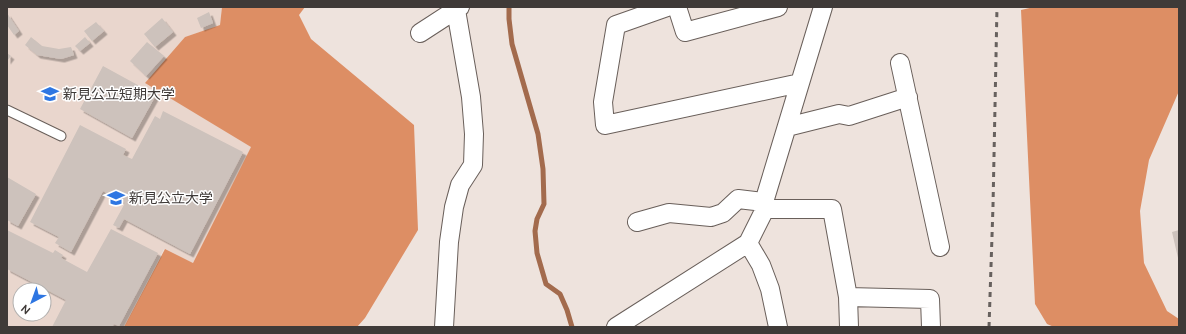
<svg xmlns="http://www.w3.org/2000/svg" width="1186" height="334" font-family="Ubuntu,'Noto Sans JP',sans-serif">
<defs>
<filter id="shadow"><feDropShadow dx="3.5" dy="3.5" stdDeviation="0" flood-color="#0004"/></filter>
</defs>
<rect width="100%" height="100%" fill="#eee3dd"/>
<path fill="#e9d6cd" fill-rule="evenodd" d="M7,7H222L220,25L185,37L145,83L252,146L193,263L164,249L124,327H7ZM20,290H44V314H20Z"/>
<path fill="#dd8e64" d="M222,7H305L299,15L311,39L414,125L418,230L365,318L357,327H124L165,249L193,263L251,147L145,83L185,37L220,25Z
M1034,7H1179V91L1149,160L1140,211L1144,263L1167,311L1179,319V327H1054L1047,324L1035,304L1021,10Z"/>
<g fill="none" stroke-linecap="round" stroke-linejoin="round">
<path stroke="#a36b4d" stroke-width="5" d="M509,7V19L512,44L538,134L543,169L544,204L537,219L535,231L537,253L546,284L560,294L567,310L572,327"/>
</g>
<path fill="#cdc2bc" filter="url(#shadow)" d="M209,12L213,23L201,28L197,18Z
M7,13L19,31L14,35L7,25Z
M162,18L173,32L155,47L144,34Z
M96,22L104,31L92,41L84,31Z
M31,37L42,46L59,49L71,47L74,55L61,59L37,55L25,45Z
M85,37L90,43L80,51L75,46Z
M147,42L164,56L146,76L130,61Z
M7,53L11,56L7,61Z
M103,66L156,95L132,138L80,109Z
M163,111L243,152L190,254L124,219L119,228L113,225L125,203L103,191L71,252L55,243L59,237L30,222L80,125L126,149L123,155L132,159L155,116L160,119Z
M7,177L36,194L18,226L7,220Z
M111,229L158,253L119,326L114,324L112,327H52L66,300L7,269V230L53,253L55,250L63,255L61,258L87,272Z
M1179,230V257L1178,258L1172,232Z"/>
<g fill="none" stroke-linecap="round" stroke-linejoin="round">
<g stroke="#695f5a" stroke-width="11">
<path id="lane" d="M7,110L61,136"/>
</g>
<g stroke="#695f5a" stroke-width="20">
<path id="street" d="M667,7L616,25L603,102L605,125L800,83
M677,7L685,32L778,7
M420,33L460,7
M900,63L940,247
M787,127L839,114L849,116L908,97
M765,209H832L848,297L849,327
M637,222L669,213L711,217L723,213L738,199L764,202
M748,243L761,265L770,289L778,327
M848,297L930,299L931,327
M444,327L449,242L454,207L460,185L473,165L474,134L471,97L456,10
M616,327L748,243L765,209L764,202L823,7"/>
</g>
<use href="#lane" stroke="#fff" stroke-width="9"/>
<use href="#street" stroke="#fff" stroke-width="18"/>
<path stroke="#67615e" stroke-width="3" stroke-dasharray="5 5" stroke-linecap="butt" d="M989,327L993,206L997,7"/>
</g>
<defs>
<g id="university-bare" transform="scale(1.38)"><path d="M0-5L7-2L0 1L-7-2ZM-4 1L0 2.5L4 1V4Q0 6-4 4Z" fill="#2e76e2" stroke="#fff" stroke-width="2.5" paint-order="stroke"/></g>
</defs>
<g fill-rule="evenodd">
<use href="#university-bare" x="50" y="94"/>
<use href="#university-bare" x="116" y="198"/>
</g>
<g text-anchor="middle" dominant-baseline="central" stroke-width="3" stroke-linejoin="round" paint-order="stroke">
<g font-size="14" fill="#3f3a38" stroke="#fff" text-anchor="start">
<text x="63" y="94">新見公立短期大学</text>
<text x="129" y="198">新見公立大学</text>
</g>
</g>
<rect width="1186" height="334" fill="none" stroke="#3f3a38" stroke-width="16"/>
<g transform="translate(32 302) rotate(221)"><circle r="19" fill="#ffffff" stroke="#b2b0af"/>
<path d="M0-3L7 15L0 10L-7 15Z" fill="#2e76e2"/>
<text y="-6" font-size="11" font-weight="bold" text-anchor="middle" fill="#3f3a38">N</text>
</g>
</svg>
